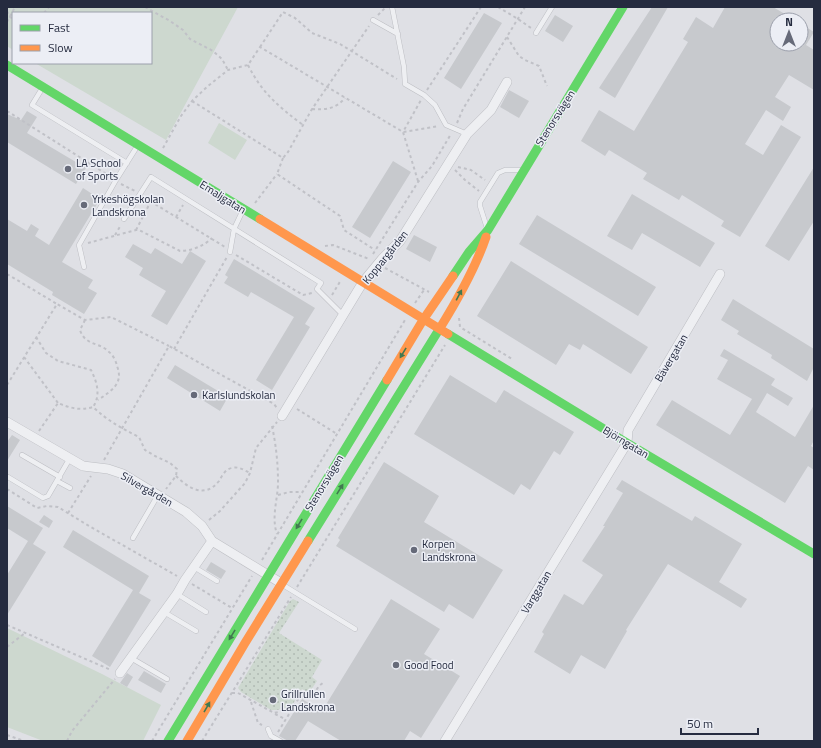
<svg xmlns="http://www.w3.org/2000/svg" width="821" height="748" font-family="'Titillium Web',sans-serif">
<defs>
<pattern id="grass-dots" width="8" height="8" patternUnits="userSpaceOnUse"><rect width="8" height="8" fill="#cdd8cf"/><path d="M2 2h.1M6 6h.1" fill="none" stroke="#b0bab3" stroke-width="1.8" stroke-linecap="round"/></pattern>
</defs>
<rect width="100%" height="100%" fill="#dfe0e5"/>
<path fill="url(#grass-dots)" d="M293,599L299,602L279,633L322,660L312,677L317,681L309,693L302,689L291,707L277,710H271L241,692L238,688L290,601Z"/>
<path fill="#cdd8cf" d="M7,7H238L166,140L35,63H151V13H13V50L7,46Z
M219,123L247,140L235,160L208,143Z
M7,628L102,674L161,705L143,741H43L7,727Z"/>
<path fill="#c7c9cd" d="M652,7H668L615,98L599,88Z
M725,7H773L795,20H777V44H801V24L814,32L806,45L814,50V90L789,75L775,97L791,107L783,121L766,110L745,144L763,155L781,125L801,137L740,237L721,226L724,221L682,195L679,200L643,179L647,173L609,150L605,156L581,141L599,110L634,131L688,42L683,39L696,17L713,28Z
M484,13L502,23L461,89L444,78Z
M555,15L573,26L563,42L545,31Z
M509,90L529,101L519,118L500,107Z
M27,111L37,117L27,133L86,168L76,184L7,142V114L21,120Z
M393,161L411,172L370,238L352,227Z
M814,167V221L789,261L765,246Z
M83,188L100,199L62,262L93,280L88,288L97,293L84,314L52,295L53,292L7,264V219L27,231L31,224L39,229L35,236L49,245Z
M632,194L715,243L700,267L642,233L632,250L607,236Z
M537,215L656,287L638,316L519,244Z
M414,235L437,247L430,262L406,249Z
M133,244L151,254L155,248L182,264L190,251L206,261L167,325L151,316L166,291L139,275L143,268L125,257Z
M234,259L315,308L305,324L310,327L272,390L256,380L294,317L251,292L248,297L224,283L228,277L225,275Z
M511,261L648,347L631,374L583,344L580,350L569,344L556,365L477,316Z
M733,299L814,349V367L807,381L771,358L772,355L737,334L739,331L721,320Z
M724,349L775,379L771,385L793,398L788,406L767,393L756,412L795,437L814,405V440L811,446L814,448V470L808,466L785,503L656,425L672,400L730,435L752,399L717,379L728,360L720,356Z
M175,365L228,397L220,411L167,378Z
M450,375L496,403L504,390L574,432L560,455L554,451L530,490L521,484L514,495L414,434Z
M12,435L20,440L7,461V442Z
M384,462L439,496L424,522L503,570L473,619L449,604L444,612L336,546L340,540L338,538Z
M622,480L692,521L695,516L742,544L719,582L747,599L741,608L668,564L626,630L627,631L605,669L581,655L570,674L534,652L544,634L542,632L564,594L583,605L603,575L582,561L605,526H603L623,493L616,489Z
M7,506L43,528L33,544L46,552L7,615V575L28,541L7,528Z
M44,515L53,521L49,528L39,522Z
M73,530L149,576L139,593L151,600L110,667L92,656L133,590L63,547Z
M211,562L226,571L221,579L206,570Z
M391,599L440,629L424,654L460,676L421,738L410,731L404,741H341L308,721L295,741H288L279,736L302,699L322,711Z
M144,671L166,684L161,693L138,680Z
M127,673L133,677L127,687L120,683Z"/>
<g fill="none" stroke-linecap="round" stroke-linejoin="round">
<g stroke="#bdbec3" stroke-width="5.5">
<path id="lane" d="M392,7L404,67L405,84L424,95L435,105L446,125L467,134
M373,20L398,34
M536,33L552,7
M43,87L32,105L127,163
M124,219L151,177L321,283L317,289L343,315
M487,228L480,206V202L498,173L505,170H522
M230,252L234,229L243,210
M84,267L79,245L116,180L138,145
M22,455L60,477
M8,477L43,498L48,496L70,458
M57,481L70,488
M133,538L158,495
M194,567L217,581
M283,585L355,629
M177,594L206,612
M164,612L196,631
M131,658L167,679
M268,729L271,736L280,741"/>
</g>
<g stroke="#bdbec3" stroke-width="10">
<path id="street" d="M282,416L363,282L382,259L400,241L467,134L491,110L507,82
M7,422L83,466L108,469L123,474L186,512L202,526L212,541L281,583
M120,673L177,594L185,580L212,541
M445,741L627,443L628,430L720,274"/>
</g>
<path stroke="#c0c1c7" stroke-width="2" stroke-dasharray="3 3" stroke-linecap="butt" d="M145,7L170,21L183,30L190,39L213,51L222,59L228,70
M498,7L518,19L531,28
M7,11L10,17L13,19
M44,13L49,7
M378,15L385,8
M7,22L15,7
M507,37L519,56L525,60L539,66L547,86
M260,47L283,12L295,18L312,33L340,44L397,79
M248,65C262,93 279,107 303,125
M427,90L481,7
M192,101L283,158L288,152L312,109L369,26
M312,109C325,110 336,109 345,98
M7,111L111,177
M457,123L463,109L525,7
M163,148L181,116L192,101L208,86L228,70L248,65L260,47L403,132L439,126
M283,158L277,174L340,216L344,230L375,250
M458,167L471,170L485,180
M455,170L465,180L479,191
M418,181L403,132L421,100
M121,184L135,191
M145,198L225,247
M255,203L277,174
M176,217L183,205
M136,230L151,201
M115,235L121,225
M88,243L136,230H139L180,251C191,251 204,246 212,238
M325,246L333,245L369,259
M373,254L418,182L432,166L451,134
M236,255L303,295L312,293
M385,268L429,292
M7,274L57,304
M332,295L341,280
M415,303L424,290
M459,318L460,327L512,359
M85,320L80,330C85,346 100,342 109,352C113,355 116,361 117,366C124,384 111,391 98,400
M36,337L46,353L58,361L91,370C97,382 101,395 93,407
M174,349L227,257
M24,357L58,403
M7,385L57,304L85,320L111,317L169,346
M297,409L337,434
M272,426C276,445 278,463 278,482C278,499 271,517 277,534
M39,431L58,403C70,408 80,411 93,407C108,421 121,428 139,437L145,450L155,456L170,463L177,469L176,476L166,489
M104,460L169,346L274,404L277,408
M176,476C188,488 205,499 219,481C222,476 225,469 232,468C238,466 244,470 250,473
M7,489L37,508L47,506L58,507L89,526L177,576
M278,495L289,492H302
M68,513L91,476
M209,520L220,511L245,483L250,473L256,448L277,422
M262,560L405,320
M192,584L232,608
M297,587L445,345
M7,625L111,670
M7,647L25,633
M232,693H238L274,713L292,709
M251,702L258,723L262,725
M275,714L285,719
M278,732L302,693L311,698L319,686L324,682
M7,735L24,741
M67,741L72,731L115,679
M152,741L252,576
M202,741L291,597"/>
<use href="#lane" stroke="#eeeff2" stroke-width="4.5"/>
<use href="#street" stroke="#eeeff2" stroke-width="9"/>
<path stroke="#63d668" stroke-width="9" d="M7,65L260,219
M453,276L469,252L488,230L623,7
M448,334L627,443L814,554
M308,541L440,328
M168,741L387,380"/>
<path stroke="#ff974d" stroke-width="9" d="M260,219L448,334
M440,328C458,299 475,269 486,237
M387,380L423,320L453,276
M187,741L245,643L308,541"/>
</g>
<defs><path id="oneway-solid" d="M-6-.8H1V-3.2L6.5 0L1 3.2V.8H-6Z"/></defs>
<g fill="#417851">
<use href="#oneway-solid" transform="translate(459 295) rotate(-62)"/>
<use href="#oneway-solid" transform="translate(403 353) rotate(121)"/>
<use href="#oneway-solid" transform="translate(340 489) rotate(-58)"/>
<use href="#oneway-solid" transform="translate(299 524) rotate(121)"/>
<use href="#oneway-solid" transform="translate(232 635) rotate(121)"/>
<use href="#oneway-solid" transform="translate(207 707) rotate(-60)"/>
</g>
<g fill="#666a79" stroke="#eceef5" stroke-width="1.5">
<circle cx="68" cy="169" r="4"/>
<circle cx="84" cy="205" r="4"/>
<circle cx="194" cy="395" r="4"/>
<circle cx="414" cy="550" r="4"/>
<circle cx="396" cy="665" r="4"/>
<circle cx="273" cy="700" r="4"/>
</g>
<g text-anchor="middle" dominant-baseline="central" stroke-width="3" stroke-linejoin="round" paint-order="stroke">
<g font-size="11" fill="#252b3f" stroke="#eceef5">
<text transform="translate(555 118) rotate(-58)">Stenorsvägen</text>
<text transform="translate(223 197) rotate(32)">Emaljgatan</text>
<text transform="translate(385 257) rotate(-51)">Koppargården</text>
<text transform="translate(671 358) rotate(-59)">Bävergatan</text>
<text transform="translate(626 442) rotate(31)">Björngatan</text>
<text transform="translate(324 483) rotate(-59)">Stenorsvägen</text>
<text transform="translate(147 489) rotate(30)">Silvergården</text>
<text transform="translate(536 592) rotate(-59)">Varggatan</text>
</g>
<g font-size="11" fill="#252b3f" stroke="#eceef5" text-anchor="start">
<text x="76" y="163">LA School<tspan x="76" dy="13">of Sports</tspan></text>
<text x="92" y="199">Yrkeshögskolan<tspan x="92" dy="13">Landskrona</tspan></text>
<text x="202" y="395">Karlslundskolan</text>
<text x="422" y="544">Korpen<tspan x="422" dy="13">Landskrona</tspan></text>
<text x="404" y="665">Good Food</text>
<text x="281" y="694">Grillrullen<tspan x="281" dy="13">Landskrona</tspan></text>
</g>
</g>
<rect width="821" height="748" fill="none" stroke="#252b3f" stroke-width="16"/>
<rect x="12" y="12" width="140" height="52" fill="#eceef5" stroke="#9ca0ac"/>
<rect x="20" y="25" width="20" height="6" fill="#63d668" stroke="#9ca0ac"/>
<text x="48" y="32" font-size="12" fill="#252b3f">Fast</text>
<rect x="20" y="45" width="20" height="6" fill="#ff974d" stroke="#9ca0ac"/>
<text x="48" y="52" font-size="12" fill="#252b3f">Slow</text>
<g transform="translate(789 32)"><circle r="19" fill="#eceef5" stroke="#9ca0ac"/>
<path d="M0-3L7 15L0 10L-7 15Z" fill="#666a79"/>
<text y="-6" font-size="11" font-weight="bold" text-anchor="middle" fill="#252b3f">N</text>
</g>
<path d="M681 728v6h77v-6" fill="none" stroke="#252b3f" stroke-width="2"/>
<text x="687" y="728" font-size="12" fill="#252b3f" stroke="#eceef5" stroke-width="3" paint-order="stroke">50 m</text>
</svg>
